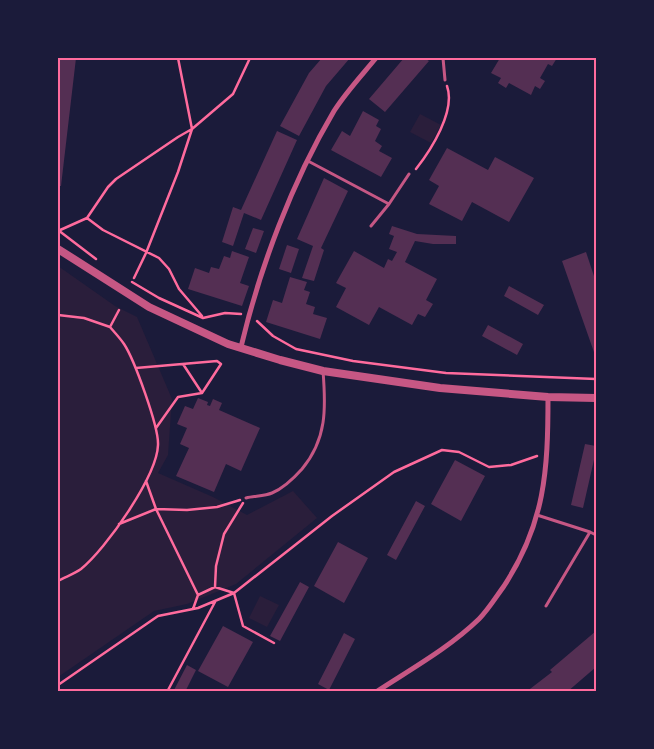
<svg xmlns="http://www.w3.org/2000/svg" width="654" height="749" font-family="'Space Grotesk',sans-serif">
<rect width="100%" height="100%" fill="#1b1b3a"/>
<path fill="#2a1e3b" d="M420,114L441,125L431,143L410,132Z
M58,266L115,306L137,317L172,399L168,455L158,473L213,497L247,515L293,491L317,518L236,584L187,604L154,611L58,677Z
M260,596L279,605L267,627L249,618Z"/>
<path fill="#542f53" d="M58,58H76L61,186H58Z
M322,58H350L326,86L299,136L280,126L309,73Z
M404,58H424L429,61L385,112L369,99Z
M500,58H557L552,66L548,64L540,78L545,81L540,89L535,86L531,95L509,83L506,88L498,83L501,78L491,73Z
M363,111L379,120L376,126L381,129L375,141L382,146L379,151L392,158L381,177L331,150L342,131L350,136Z
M277,131L297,140L261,220L244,213L233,246L222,242L233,207L241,210Z
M447,148L488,170L495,157L534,178L509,222L472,202L462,221L429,204L439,186L429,180Z
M324,178L348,191L321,248L324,250L314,281L302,278L313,246L297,239Z
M392,226L417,234L456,236V244H433L415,241L405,262L437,279L426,300L433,304L425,317L418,314L412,325L379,307L369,325L336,307L346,288L336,283L354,251L384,268L388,259L392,261L397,252L389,249L394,236L389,234Z
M253,228L264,231L256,253L245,249Z
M287,245L299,249L291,273L279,269Z
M232,251L249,257L240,283L249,286L242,306L188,289L195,268L209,273L211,267L219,269L224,256L230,258Z
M586,252L596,282V355H595L562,261Z
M290,277L307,282L304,290L310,292L306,304L315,307L313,314L327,318L320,339L266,322L273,300L282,303Z
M509,286L544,305L538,315L504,296Z
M488,325L523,344L517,355L482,336Z
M198,398L208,402L207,405L210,406L213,399L222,403L219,410L260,428L241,471L226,464L214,492L176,476L189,448L180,444L187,428L177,424L185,406L193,409Z
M585,444L596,446V451L583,508L571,505Z
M455,460L485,476L461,521L431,504Z
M416,501L425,506L396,560L387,555Z
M338,542L368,558L344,603L314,586Z
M300,582L309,587L280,641L270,636Z
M223,626L253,642L228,687L198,671Z
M596,631V667L567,692H526L552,672L550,670Z
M344,633L355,639L329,690L318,684Z
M187,665L196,670L185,692H173Z"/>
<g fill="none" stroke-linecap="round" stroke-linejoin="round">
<path stroke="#ff6b9d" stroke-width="2.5" d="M416,169C431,150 456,111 447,86
M87,218L103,230L159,258L169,269L179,289L202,316
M58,230L96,259
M58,231L87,218L108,187L116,179L178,137L192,129L178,58
M134,278L146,253L178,172L192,129L233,94L250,58
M132,282L159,298L203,318L225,313L241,314
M58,315L84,318L110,327
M257,321L273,336L296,349L353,361L446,373L596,379
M136,368L217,361L221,364L202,393L183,364
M156,428L178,397L202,393
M146,481L156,509L198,595L193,609
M119,524L156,509L187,510L217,507L240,500
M58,581C65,577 74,574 81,569C106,549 157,476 158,445C159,427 134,359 124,344C120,338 115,333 110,327L119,310
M215,587L216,566L224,534L243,503
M198,595L215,587L234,593L243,626L274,643
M58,685L158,616L198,608L234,593L332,516L394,472L442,450L459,452L489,467L511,465L537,456
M167,692L215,602"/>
<path stroke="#c65784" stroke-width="3" d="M443,58L445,80
M308,161L389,204
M371,226L389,204L409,174
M246,498C254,496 265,496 272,493C284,488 294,478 302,469C327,439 326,408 323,371
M537,515L590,532L546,606
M590,532L596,535"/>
<path stroke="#c65784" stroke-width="5" d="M241,347C260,267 292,182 334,111C346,92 362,75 376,58
M376,692C411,669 449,648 479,619C488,610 496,597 504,586C545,523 548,471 548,397"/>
<path stroke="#c65784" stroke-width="8" d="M58,249L149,307L228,344L280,360L323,371L440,388L548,397L596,398"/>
</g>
<rect width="654" height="749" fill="none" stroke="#1b1b3a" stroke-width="118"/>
<rect x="59" y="59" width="536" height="631" fill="none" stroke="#ff6b9d" stroke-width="2"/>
</svg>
